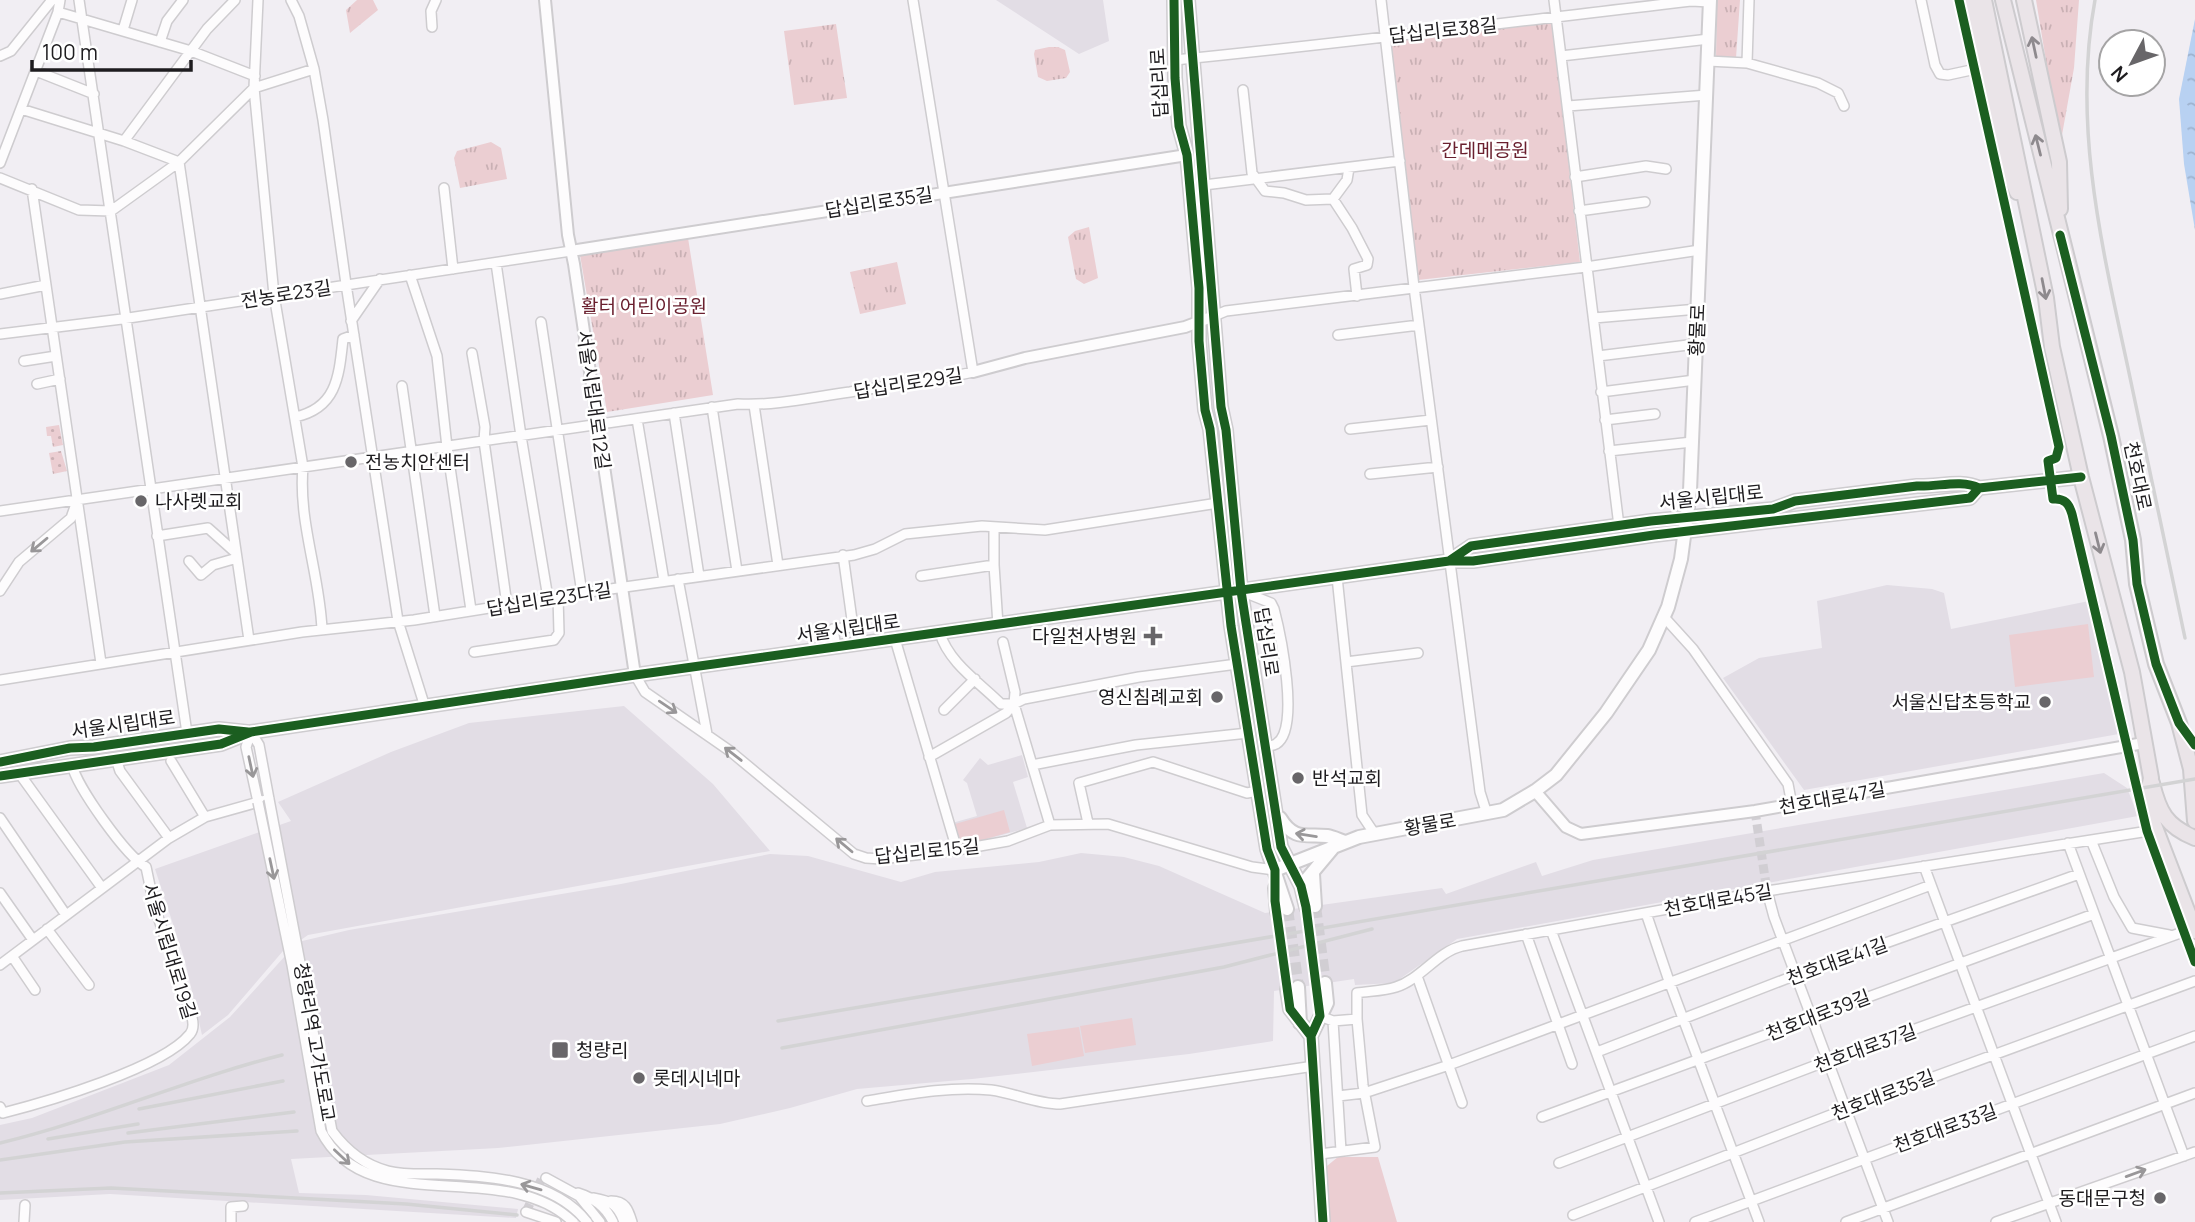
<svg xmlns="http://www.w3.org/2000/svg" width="2195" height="1222" font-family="Manrope,'Noto Sans KR',sans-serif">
<defs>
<pattern id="grass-dots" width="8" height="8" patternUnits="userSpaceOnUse" patternTransform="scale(1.75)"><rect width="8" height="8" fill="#ebced2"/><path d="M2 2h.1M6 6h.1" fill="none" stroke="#c9b0b4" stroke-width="1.8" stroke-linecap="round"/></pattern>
<pattern id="park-tufts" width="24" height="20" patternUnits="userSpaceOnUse" patternTransform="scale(1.75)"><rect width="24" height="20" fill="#ebced2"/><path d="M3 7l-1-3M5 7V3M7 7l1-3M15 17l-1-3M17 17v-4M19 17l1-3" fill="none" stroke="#c9b0b4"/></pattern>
<pattern id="water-ripples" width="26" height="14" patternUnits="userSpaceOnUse" patternTransform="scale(1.75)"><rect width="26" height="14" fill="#b8d1f2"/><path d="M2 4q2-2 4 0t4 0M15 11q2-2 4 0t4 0" fill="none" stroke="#9eb3cf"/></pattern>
</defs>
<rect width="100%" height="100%" fill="#f1eef3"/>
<path fill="#e2dde5" d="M996,0H1103L1109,41L1079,54Z
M1887,585L1932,589L1944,593L1951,629L2099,599L2130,732L1804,790L1723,678L1759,658L1822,648L1817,601Z
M624,706L713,784L770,851L308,935L298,942L349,930L621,884L770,854L808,856L901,882L935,872L1039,862L1081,853L1124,857L1159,866L1265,913L1442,888L1446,894L1536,862L1542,876L1593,860L2104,773L2127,788L2138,816L1457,939L1394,983L1355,985L1354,979L1274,991L1273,1041L1189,1054L972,1079L857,1089L790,1108L720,1124L498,1148L291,1159L299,1193L366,1195L518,1209L516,1218L110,1194L0,1200V1125L32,1118L169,1065L230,1017L294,946L283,951L228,1015L202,1035L185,961L155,869L291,821L278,802L391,752L469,723Z
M1022,755L1028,777L1013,782L1027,828L959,847L952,823L977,816L967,783L963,780L980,758L988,765Z"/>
<path fill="url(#grass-dots)" d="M59,425L63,445L53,447L51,436H47L46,427Z
M61,451L67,471L53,474L49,453Z"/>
<path fill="url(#park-tufts)" d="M357,0H373L378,10L350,33L346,10Z
M1717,0H1740L1736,58L1716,59Z
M2036,0H2079L2074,68L2062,135L2050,85Z
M1552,20L1580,262L1418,280L1389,38Z
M836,24L847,98L794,105L784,31Z
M1049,47H1058L1065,50L1070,72L1066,78L1047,81L1038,77L1034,54L1035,50Z
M491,142L501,148L507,179L460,188L454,158L457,151Z
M1089,227L1098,278L1084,284L1076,279L1068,237L1075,231Z
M688,238L713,395L607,412L580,255Z
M897,262L906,304L860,314L850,272Z"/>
<path fill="#ebced2" d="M2088,624L2094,677L2015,687L2009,635Z
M1004,810L1010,832L962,846L955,824Z
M1132,1018L1136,1045L1085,1053L1080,1026Z
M1079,1027L1084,1056L1032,1066L1027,1034Z
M1338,1157H1378L1397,1222H1325L1322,1170Z"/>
<path fill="url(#water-ripples)" d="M2195,19V230L2184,164L2179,99Z"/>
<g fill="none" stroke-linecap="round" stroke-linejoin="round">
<path stroke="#d1ced3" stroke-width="9" stroke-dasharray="9 4.5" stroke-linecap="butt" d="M1755,811L1767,891
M526,1212L542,1178H546"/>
<path stroke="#d1ced3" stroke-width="12" stroke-dasharray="12 6" stroke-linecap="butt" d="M1315,906L1325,983
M1306,907L1316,984
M1287,909L1298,987
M1277,912L1287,989"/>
<g stroke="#cecccf" stroke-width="12">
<path id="minor" d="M79,0L187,733
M258,0L254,88L274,295L303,467C298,522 320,575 322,630
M291,0L299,16L314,69L323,120L346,284L398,621L425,707
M1381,0L1414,287L1480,792L1487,814
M1554,0L1619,526
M1921,0L1935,65L1940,74L1948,75L1985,67
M58,12L191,51L255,76
M432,27L431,11L436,0
M123,30L132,0
M160,42L167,21L183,0
M0,56L11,51L52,0
M1561,56L1709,39
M1175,60C1347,43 1519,21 1691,1L1710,2
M1708,61L1747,63L1818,83L1838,93L1844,106
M1747,63L1749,0
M36,71L94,94
M1243,90L1252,173L1265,191L1284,193L1306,200L1333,199L1347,180L1349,168
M1568,106L1707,95
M21,109L124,141L179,162
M124,141L207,29L235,0
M179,162L249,640
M0,163L58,12L60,0
M1575,177L1646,166L1666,169
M0,178L79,210L111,211L179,162L254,88L314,69
M1204,185L1400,161
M444,188L453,269
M32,189L101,663
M1333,199L1352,228L1368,259L1367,265L1354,269L1357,296
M1579,211L1645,202
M496,263L521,436L548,598
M410,275L437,356L447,447L471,610
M0,294L46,285
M1214,316L1226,311L1586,267L1700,250
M1594,318L1698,309
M351,321L380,279
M541,322L582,593
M0,334L122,319L571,251
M1338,335L1419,325
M472,353L485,427L484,441L507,605
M1598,356L1696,344
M24,361L56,356
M37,384L60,379
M402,386L435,616
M1601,392L1695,380
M754,405L778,565
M712,407L737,571
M674,413L699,576
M295,417C337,408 339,376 343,339L354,335
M637,419L664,581
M1605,420L1655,414
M1350,429L1431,420
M1609,451L1692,442
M1370,474L1438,467
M0,511L738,404C776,406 813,397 850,392C891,385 932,381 973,372L913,0
M994,528V565L998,625
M157,536L208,528L236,553
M189,561L201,575L213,565L237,558
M921,576L994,565
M1337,577L1362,815L1374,833
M678,579L707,734
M0,591L19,562L71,518L77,501
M1241,591L1271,603L1274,609C1280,632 1301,730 1276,744C1273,746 1269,746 1265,746
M1664,617L1693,649L1788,784L1792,805
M940,633C948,662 980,683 1001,704H1014
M895,639L957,850
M1003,642L1015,692L1014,704L1050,825
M836,647L833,629L853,627L843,555
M474,652L554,640L559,633L558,596
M1346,662L1418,653
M635,675L645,692L730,751L854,854L866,858L881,859L957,850L1008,841L1050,825L1108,824L1252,867L1275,870
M0,680L302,632L414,620L582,593L854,555L875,549L905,534L982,526L1045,530L1218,503
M944,710L975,679
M251,732L246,747L258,802
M929,757L1006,713L1014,704L1024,699L1139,677L1237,664
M116,759L120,771L169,838
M171,761L205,817
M1032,765L1136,745L1248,733
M19,773L102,888
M0,818L66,915
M1088,823L1079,783L1153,762L1247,793L1258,791
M2091,840L2114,897L2132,928L2169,935
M2068,843L2184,1156
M1924,866L2056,1222
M1767,891L1774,917L1888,1222
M0,893L33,940
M1646,913L1669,981L1759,1222
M47,929L89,985
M1551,930L1659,1222
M1526,934L1572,1064
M12,956L35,990
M0,965L169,838L205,817L269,799L259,745L251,732
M1417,976L1462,1103
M1320,1016L1333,1021L1357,1019V993C1369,991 1384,991 1396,987C1421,979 1437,952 1462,946L1767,891L2155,830
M1333,1021L1341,1151
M1597,1052L1796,975L2079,874
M1338,1096L1364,1093L1449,1065L1931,885
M867,1101C909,1094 949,1086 991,1090C1014,1093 1037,1104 1060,1104L1314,1066
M0,1107L3,1113C46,1102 163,1068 190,1034C195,1028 193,1020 191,1014L154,905L146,867C126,856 77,787 72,765
M1542,1117L2094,914
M1320,1154L1375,1147L1363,1085L1357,1019
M1559,1163L1827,1061L2194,928
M546,1178L579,1196L600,1222
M578,1193C594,1198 606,1207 613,1222
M593,1198C610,1201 618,1204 624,1222
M611,1201C625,1201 628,1209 632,1222
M526,1212L556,1222
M1573,1215L1846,1109L2195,981
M24,1222L25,1205
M231,1222V1207L243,1206
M1695,1222L2195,1036
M1846,1222L2195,1093
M1996,1222L2195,1152"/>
</g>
<g stroke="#cecccf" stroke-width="14">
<path id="tertiary" d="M545,0L568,235L574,264L635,675
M571,251L1187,155
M973,372L1025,358L1185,327L1214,316
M1535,791L1566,827L1581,834L1755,811L2144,743"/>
</g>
<g stroke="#cecccf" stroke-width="16">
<path id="secondary" d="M1174,0L1175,78L1179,126L1187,155L1199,288V341L1205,410L1210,429L1231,626L1267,849L1287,909
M1188,0L1221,407L1226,430L1241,591L1281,847L1301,886L1306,907
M1449,561L1471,546L1651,521L1773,509L1795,501L1917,486C1938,487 1961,479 1979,488L2081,477
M0,762L70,748L94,747L219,729L247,732
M0,776L221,744L251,732L635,675L1449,561H1473L1654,535L1970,498L1979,488
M1280,818C1294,841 1306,834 1327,836C1333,837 1339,840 1345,842
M1275,870L1359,837L1503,810L1535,791L1556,775L1606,713L1649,650L1668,607L1681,559L1690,491L1710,0
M1313,874L1315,906
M1301,886L1332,849
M1275,888L1277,912
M1298,987L1300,1023
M1287,989L1290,1009L1311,1036
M1323,1222L1311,1036L1327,1003L1325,983"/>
</g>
<g stroke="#cdcbce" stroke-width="18">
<path id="primary" d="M1970,0L2007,166L2017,192
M1984,0L2046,298L2052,347L2081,477L2132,672L2151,778L2146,804L2195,931
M2003,0L2111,436L2133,540L2137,584L2156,664L2179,723L2191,769L2195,821
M2024,0L2059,162L2060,209
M2152,783C2159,812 2166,826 2195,838"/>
</g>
<use href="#minor" stroke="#fdfcfd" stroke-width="9"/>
<use href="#tertiary" stroke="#fdfcfd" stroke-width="10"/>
<use href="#secondary" stroke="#fdfcfd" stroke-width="12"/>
<use href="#primary" stroke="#eae4e8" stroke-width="14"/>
<path stroke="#d3d3d4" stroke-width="3.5" d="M2095,0C2072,124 2102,247 2128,368C2147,458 2166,548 2185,638
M778,1021L2195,779
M782,1048L1224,967L1372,929
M139,1109L283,1081
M128,1133L294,1112
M48,1139L138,1124
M0,1143C96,1120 186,1079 282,1055
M0,1160L125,1142L297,1131
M0,1193L111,1188L406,1204L517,1215"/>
<g stroke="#cecccf" stroke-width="12" stroke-linecap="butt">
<path id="minor-bridge" d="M269,799L332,1131C346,1150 364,1165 388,1171C404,1175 421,1174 437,1174C487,1176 554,1179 587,1222
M258,802L292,965L321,1131C367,1222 505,1155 573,1222"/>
</g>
<use href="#minor-bridge" stroke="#fdfcfd" stroke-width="9"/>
<g stroke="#fff" stroke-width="13">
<path id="cycleway" d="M1174,0L1175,78L1179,126L1187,155L1199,288V341L1205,410L1210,429L1231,626L1267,849L1275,870V901L1290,1009L1311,1036
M1188,0L1221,407L1226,430L1241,591L1281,847L1301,886L1306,907L1320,1016L1311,1036L1323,1222
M1959,0L2059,447L2056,458L2048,461L2053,499C2065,498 2069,504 2072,514L2147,831L2195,962
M2060,235L2111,436L2133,540L2137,584L2156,664L2179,723L2195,745
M1449,561L1471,546L1651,521L1773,509L1795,501L1917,486C1938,487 1961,479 1979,488L2081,477
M0,762L70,748L94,747L219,729L248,732
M0,776L221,744L251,732L635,675L1449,561H1473L1654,535L1970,498L1979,488"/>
</g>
<use href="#cycleway" stroke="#1b5e20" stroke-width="9"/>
</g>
<defs><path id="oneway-shaft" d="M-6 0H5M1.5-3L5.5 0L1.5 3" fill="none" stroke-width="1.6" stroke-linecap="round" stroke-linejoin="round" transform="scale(1.75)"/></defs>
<g stroke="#8e8a8e">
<use href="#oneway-shaft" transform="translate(2034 47) rotate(-102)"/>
<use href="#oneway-shaft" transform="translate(2038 145) rotate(-104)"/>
<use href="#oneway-shaft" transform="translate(2044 289) rotate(79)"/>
<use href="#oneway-shaft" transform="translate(2098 543) rotate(76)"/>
</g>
<g stroke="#999799">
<use href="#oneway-shaft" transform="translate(39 545) rotate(140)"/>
<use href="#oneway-shaft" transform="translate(668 707) rotate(34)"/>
<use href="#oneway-shaft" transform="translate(733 754) rotate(-142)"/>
<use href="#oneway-shaft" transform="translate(251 767) rotate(78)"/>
<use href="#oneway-shaft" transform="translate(1306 835) rotate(-171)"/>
<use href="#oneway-shaft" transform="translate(844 845) rotate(-140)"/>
<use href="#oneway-shaft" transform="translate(272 869) rotate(78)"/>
<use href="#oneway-shaft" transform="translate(342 1157) rotate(43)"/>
<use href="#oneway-shaft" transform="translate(2136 1173) rotate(-20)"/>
<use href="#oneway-shaft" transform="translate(531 1187) rotate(-164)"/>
</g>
<g fill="#686669" stroke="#fff" stroke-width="2.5">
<circle cx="351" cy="462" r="7"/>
<circle cx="141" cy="501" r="7"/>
<path d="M1149.5 625.5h7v7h7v7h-7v7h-7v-7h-7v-7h7z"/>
<circle cx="1217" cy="697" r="7"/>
<circle cx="2045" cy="702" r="7"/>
<circle cx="1298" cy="778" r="7"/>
<rect x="551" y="1041" width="18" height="18" rx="3.5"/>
<circle cx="639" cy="1078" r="7"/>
<circle cx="2160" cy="1198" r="7"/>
</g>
<g text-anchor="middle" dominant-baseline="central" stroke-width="5" stroke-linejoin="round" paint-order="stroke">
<g font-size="19" fill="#1e1c1f" stroke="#fff">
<text transform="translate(1443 30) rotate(-6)">답십리로38길</text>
<text transform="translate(1159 83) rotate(-93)">답십리로</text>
<text transform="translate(879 202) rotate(-9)">답십리로35길</text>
<text transform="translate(286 294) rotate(-9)">전농로23길</text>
<text transform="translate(1697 330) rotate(-88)">황물로</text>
<text transform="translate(908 383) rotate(-9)">답십리로29길</text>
<text transform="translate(594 400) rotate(82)">서울시립대로12길</text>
<text transform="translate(2138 476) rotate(78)">천호대로</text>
<text transform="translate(1711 497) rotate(-6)">서울시립대로</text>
<text transform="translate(549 599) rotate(-9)">답십리로23다길</text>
<text transform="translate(848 628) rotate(-8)">서울시립대로</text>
<text transform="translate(1267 642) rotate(81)">답십리로</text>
<text transform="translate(123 724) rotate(-8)">서울시립대로</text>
<text transform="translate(1832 798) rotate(-10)">천호대로47길</text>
<text transform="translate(1430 824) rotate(-10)">황물로</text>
<text transform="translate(927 851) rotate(-6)">답십리로15길</text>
<text transform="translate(1718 900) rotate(-10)">천호대로45길</text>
<text transform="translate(170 951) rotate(73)">서울시립대로19길</text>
<text transform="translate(1837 961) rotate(-20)">천호대로41길</text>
<text transform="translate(1818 1015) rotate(-21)">천호대로39길</text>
<text transform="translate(315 1042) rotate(80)">청량리역 고가도로교</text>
<text transform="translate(1865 1048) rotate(-20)">천호대로37길</text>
<text transform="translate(1883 1095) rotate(-21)">천호대로35길</text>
<text transform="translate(1945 1128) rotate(-20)">천호대로33길</text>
</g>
<g font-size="19" fill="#6a202f" stroke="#fff">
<text x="1485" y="150">간데메공원</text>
<text x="644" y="306">활터 어린이공원</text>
</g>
<g font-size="19" fill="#1e1c1f" stroke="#fff" text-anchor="start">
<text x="365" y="462">전농치안센터</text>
<text x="155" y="501">나사렛교회</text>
<text x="1137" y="636" text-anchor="end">다일천사병원</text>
<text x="1203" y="697" text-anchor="end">영신침례교회</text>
<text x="2031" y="702" text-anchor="end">서울신답초등학교</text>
<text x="1312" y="778">반석교회</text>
<text x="576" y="1050">청량리</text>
<text x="653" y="1078">롯데시네마</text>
<text x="2146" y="1198" text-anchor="end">동대문구청</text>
</g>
</g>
<g transform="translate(2132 63) rotate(229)"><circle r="33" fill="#ffffff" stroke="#a5a4a5" stroke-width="2"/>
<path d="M0-5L12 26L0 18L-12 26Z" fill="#686669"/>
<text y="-10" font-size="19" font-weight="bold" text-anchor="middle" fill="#1e1c1f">N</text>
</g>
<path d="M32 60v10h159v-10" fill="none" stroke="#1e1c1f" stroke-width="3.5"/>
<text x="42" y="60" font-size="21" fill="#1e1c1f" stroke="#ffffff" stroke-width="5" paint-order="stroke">100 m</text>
</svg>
